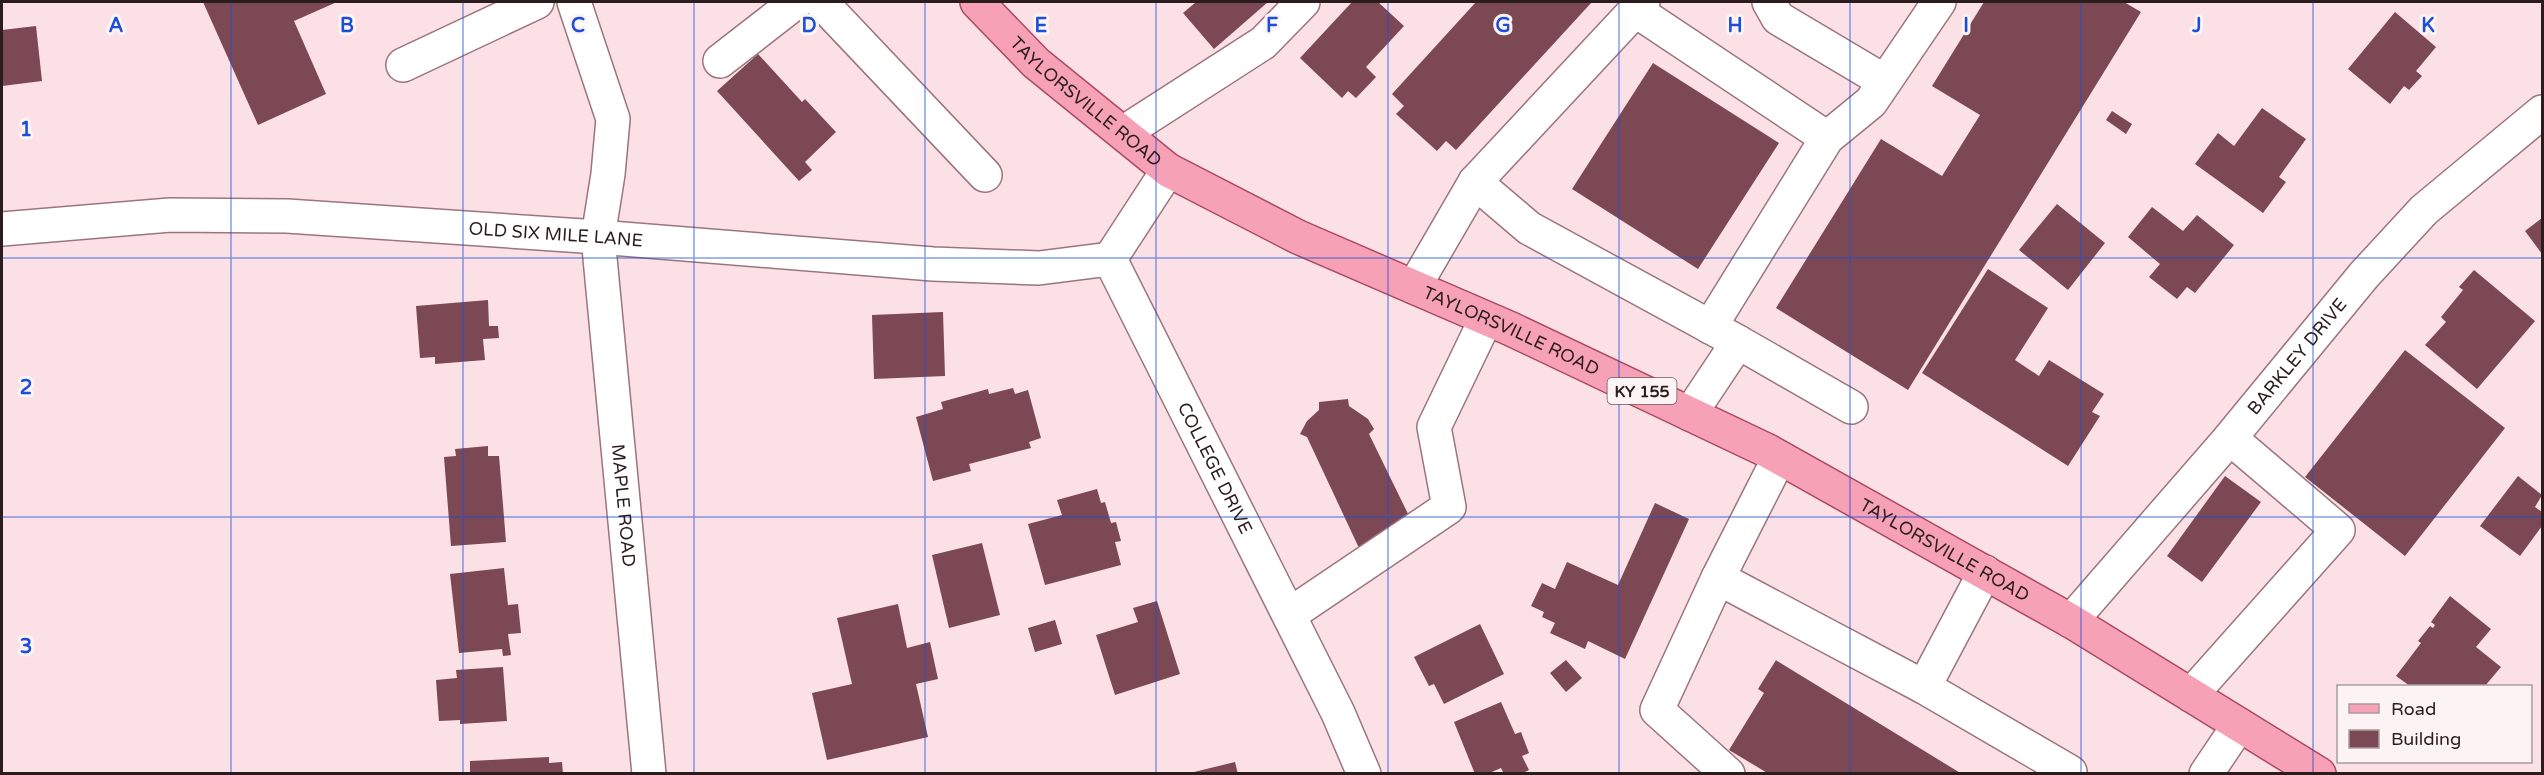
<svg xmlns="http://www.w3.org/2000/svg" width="2544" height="775" font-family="'Varela Round',sans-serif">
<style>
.building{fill:#7b4853}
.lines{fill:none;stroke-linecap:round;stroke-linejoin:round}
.minor-casing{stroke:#9c757c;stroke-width:36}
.major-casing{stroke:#ac4a62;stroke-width:36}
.minor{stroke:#fff;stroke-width:33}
.major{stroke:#f7a1b7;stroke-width:33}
.grid{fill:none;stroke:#1d4ed8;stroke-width:1.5;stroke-opacity:0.55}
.labels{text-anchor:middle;stroke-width:6;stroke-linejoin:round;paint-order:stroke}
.shield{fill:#fcf3f4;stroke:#6a5c5e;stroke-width:1.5}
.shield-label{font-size:16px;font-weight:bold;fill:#2b1c1e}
.street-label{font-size:18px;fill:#2b1c1e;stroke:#fcf3f4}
.grid-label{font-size:20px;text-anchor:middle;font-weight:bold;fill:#1d4ed8;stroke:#fcf3f4;stroke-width:6;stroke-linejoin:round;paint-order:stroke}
</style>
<rect width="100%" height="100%" fill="#fbe1e5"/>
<path class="building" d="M203,2H337L294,21L326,94L258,125Z
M1196,2H1268L1214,49L1183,13Z
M1352,2H1378L1404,26L1366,67L1376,77L1356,98L1348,91L1342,98L1300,58Z
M1476,2H1592L1456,150L1446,141L1437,151L1396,114L1404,106L1392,94Z
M1984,2H2124L2141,12L1908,390L1776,308L1881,139L1942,176L1980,115L1932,86Z
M2395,12L2436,47L2416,71L2422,76L2409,90L2404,86L2390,104L2348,69Z
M36,26L42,81L2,86V30Z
M758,54L802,102L805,99L836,132L805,162L812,170L799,181L717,91Z
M1653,63L1779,143L1698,269L1572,189Z
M2262,108L2306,139L2279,177L2286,182L2263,213L2195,164L2218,133L2234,146Z
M2112,111L2132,124L2126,134L2106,120Z
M2057,204L2105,243L2068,290L2019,250Z
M2152,207L2183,231L2197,215L2234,245L2195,293L2187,287L2177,299L2149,277L2160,264L2128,237Z
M2542,218V254L2525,231Z
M1988,269L2048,308L2015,360L2039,376L2049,360L2104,394L2092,412L2100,416L2068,466L1922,373Z
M2474,270L2535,321L2477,389L2425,345L2446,322L2441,317L2463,290L2459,287Z
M488,300L489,326H498L499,338L483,339L485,360L435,364V357L420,358L416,306Z
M943,312L945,376L874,379L872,315Z
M2405,350L2505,428L2405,556L2305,477Z
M1013,388L1015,394L1028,390L1041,438L1029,442L1031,448L969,464L971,471L933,481L916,417L943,409L941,402L988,389L989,394Z
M1348,399L1349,406L1368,419L1374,429L1369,434L1412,522L1359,548L1307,437L1300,434L1307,421L1319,410V402Z
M488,446V456H499L506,542L451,546L444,457L456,456L455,449Z
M2225,476L2261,502L2202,582L2167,556Z
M2518,476L2542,495L2535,507L2542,512V526L2520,556L2480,526Z
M1097,489L1101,503L1105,502L1111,523L1116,522L1121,541L1115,542L1121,565L1045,585L1028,524L1062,515L1057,500Z
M1655,503L1689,519L1625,659L1588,641L1585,649L1550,633L1555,623L1542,617L1544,612L1531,606L1542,583L1555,589L1567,562L1618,585Z
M982,543L1000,615L949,628L932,555Z
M504,568L508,605L518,604L521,633L508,634L511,655L503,656L502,649L459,653L450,574Z
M2450,596L2491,629L2476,647L2501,667L2485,686H2410L2396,676L2421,643L2418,641L2430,626L2433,628L2435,625L2431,622Z
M1157,601L1180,674L1115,695L1096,635L1138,622L1133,608Z
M898,604L907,648L930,642L938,679L916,684L928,737L827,760L812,693L852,684L837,618Z
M1055,620L1062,644L1035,652L1028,628Z
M1480,624L1504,674L1444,704L1434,684L1429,686L1414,657Z
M1566,660L1582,678L1566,692L1550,673Z
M1776,660L1777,661L1962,774H1769L1729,750L1764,693L1758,689Z
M503,667L507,721L460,724V720L439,721L436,680L457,678L456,670Z
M1501,702L1515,734L1521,732L1529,753L1522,756L1529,770L1521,774H1504L1501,768L1487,774H1475L1454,722Z
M549,757V763L562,762L563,774H470V761Z
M1235,762L1238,774H1190V773Z"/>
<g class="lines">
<g class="minor-casing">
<g id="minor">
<path id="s1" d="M574,2L613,119L608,174L598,237L649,774"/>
<path d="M821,2L985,175"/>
<path d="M1769,2L1778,18L1884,81"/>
<path d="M1635,10L1827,138"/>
<path d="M720,61L796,2"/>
<path d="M403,65L537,2"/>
<path d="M1123,133L1263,43L1303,2"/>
<path d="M1475,182L1529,228L1738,342"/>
<path id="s2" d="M2,229L170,215L287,216L598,237L933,264L1039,268L1110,259"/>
<path id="s3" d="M1110,259L1338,713L1364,774"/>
<path d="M1110,259L1168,170"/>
<path d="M1414,287L1475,182L1643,2"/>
<path d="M1710,327L1827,138L1871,102L1939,2"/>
<path d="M1690,414L1738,342L1851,407"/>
<path d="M1779,458L1718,578L1924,687"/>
<path d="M1985,572L1924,687L2070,772"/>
<path d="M1718,578L1657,710L1728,774"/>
<path d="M1289,615L1449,507L1434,427L1486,319"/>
<path id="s4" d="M2071,621L2230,438L2364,275L2424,210L2542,112"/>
<path d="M2191,695L2338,530L2230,438"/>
<path d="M2206,774L2239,725"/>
</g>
</g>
<g class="major-casing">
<g id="major">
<path id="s5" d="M977,2L1036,63L1168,170L1298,237L1511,329L1768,451L2071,621L2319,774"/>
</g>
</g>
<use href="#minor" class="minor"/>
<use href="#major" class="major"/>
</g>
<path class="grid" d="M231,2V774M463,2V774M694,2V774M925,2V774M1156,2V774M1388,2V774M1619,2V774M1850,2V774M2081,2V774M2313,2V774M2,258H2542M2,517H2542"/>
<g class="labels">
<rect class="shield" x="1607.5" y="378" width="69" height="26" rx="4.5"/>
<g class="shield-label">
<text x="1642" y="397">KY 155</text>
</g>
<g class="street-label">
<text dy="6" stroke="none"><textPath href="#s5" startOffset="148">TAYLORSVILLE ROAD</textPath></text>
<text dy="6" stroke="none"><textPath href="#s2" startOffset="555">OLD SIX MILE LANE</textPath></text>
<text dy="6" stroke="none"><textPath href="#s5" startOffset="634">TAYLORSVILLE ROAD</textPath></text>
<text dy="6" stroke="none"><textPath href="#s4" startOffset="348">BARKLEY DRIVE</textPath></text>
<text dy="6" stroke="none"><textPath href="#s3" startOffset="234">COLLEGE DRIVE</textPath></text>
<text dy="6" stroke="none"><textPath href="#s1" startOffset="512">MAPLE ROAD</textPath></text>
<text dy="6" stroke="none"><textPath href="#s5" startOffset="1120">TAYLORSVILLE ROAD</textPath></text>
</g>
</g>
<g class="grid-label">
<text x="116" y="32">A</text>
<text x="347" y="32">B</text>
<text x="578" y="32">C</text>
<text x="809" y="32">D</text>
<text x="1041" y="32">E</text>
<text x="1272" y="32">F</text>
<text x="1503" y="32">G</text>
<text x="1735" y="32">H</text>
<text x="1966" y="32">I</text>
<text x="2197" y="32">J</text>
<text x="2428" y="32">K</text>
<text x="26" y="136">1</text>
<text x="26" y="394">2</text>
<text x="26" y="653">3</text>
</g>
<rect width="2544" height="775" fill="none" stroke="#2b1c1e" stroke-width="6"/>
<rect x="2337" y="685" width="195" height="78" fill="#fcf3f4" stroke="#a89d9e" stroke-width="1.5"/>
<rect x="2349" y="704" width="30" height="9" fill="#f7a1b7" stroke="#a89d9e" stroke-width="1.5"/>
<text x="2391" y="715" font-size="18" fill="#2b1c1e">Road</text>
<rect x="2349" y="730" width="30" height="18" fill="#7b4853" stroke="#a89d9e" stroke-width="1.5"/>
<text x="2391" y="745" font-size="18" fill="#2b1c1e">Building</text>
</svg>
